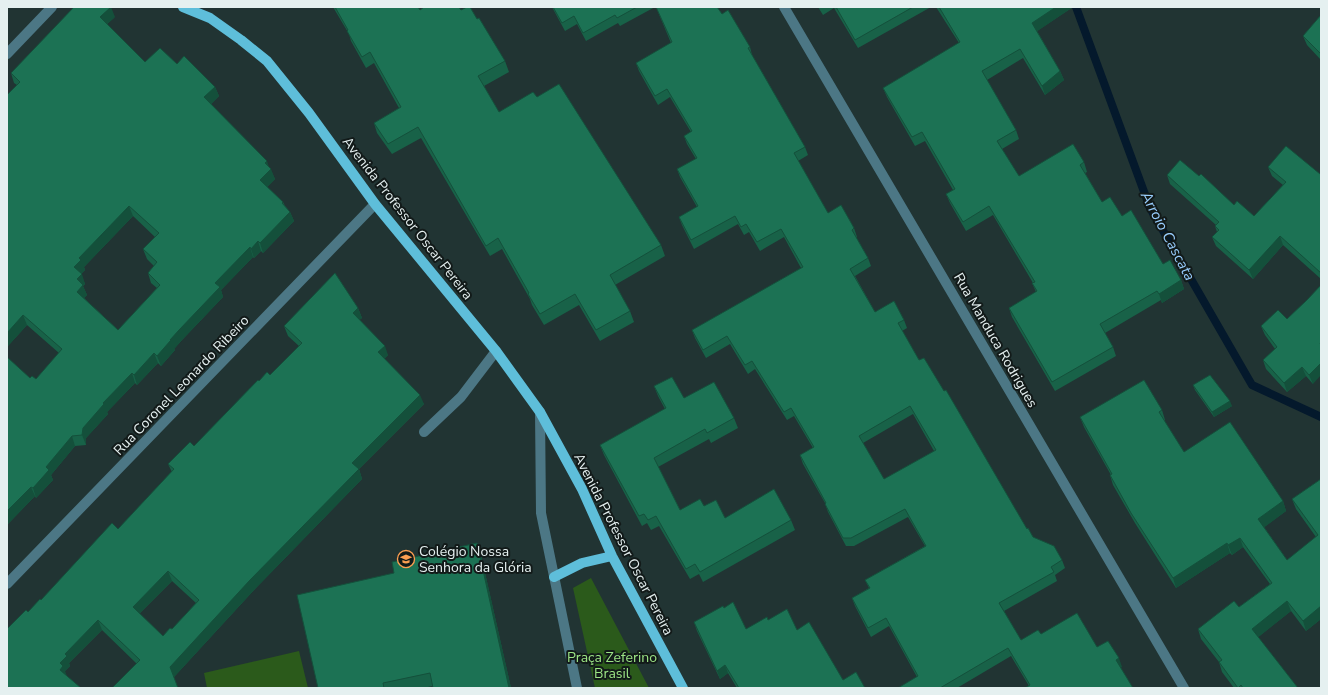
<svg xmlns="http://www.w3.org/2000/svg" width="1328" height="695" font-family="'Nunito Sans',sans-serif">
<style>
.green{fill:#2b5a1b}
.lines{fill:none;stroke-linecap:round;stroke-linejoin:round}
.stream{stroke:#04192c;stroke-width:8}
.minor{stroke:#4c7785;stroke-width:10}
.major{stroke:#5ebeda;stroke-width:10}
.wall{fill:#186248;fill-rule:evenodd}
.shaded-wall{fill:#14503b}
.building{fill:#1c7254;stroke:#14503b;fill-rule:evenodd}
.labels{text-anchor:middle;stroke-width:4;stroke-linejoin:round;paint-order:stroke}
.street-label{font-size:14px;fill:#e5f0f0;stroke:#121a19}
.poi-label{font-size:14px;fill:#e5f0f0;stroke:#121a19;text-anchor:start}
.park-label{font-size:14px;fill:#9ce485;stroke:#121a19}
.water-label{font-size:15px;font-style:italic;fill:#97ccfc;stroke:#121a19}
</style>
<rect width="100%" height="100%" fill="#213433"/>
<path class="green" d="M591,578L649,688H595L573,588Z
M299,651L308,688H207L204,673Z"/>
<g class="lines">
<path class="stream" d="M1076,7L1150,208L1252,385L1321,417"/>
<path class="minor" d="M784,7L1184,688
M7,54L52,7
M540,412L541,513L577,688
M424,432L461,397L496,351
M7,584L375,204"/>
<path class="major" d="M183,7L210,18L241,40L267,61L309,113L375,204L496,351L540,412L582,489L612,556L683,688
M554,577L582,563L612,556"/>
</g>
<path class="wall" d="M333,7H418L420,10H461L477,19L505,61L509,72L484,86L499,112L537,97L661,245L665,256L615,285L630,311L634,322L600,341L579,305L544,325L532,305L530,299L502,249L490,256L421,138L392,154L377,133L374,123L399,108L374,63L366,68L351,41L349,34Z
M552,7H655L620,26L618,23L586,41L577,24L565,31Z
M656,7H717L722,14L750,47L752,55L805,147L808,155L798,161L828,213L854,228L857,237H856L868,258L871,266L855,276L875,312L904,320L907,328L902,331L919,360L1027,529L1033,537L1062,560L1065,568L1055,575L1057,581L1004,611L1021,640L1041,634L1097,647L1122,667L1029,686L1011,656L957,688H898L917,677L889,626L871,637L855,606L852,598L869,588L865,580L925,546L908,517L854,546H846L828,512L825,503L803,464L800,455L813,448L794,416L787,420L755,369L748,374L730,344L706,358L695,338L692,330L801,268L784,237L760,251L749,232L744,235L738,224L694,249L682,225L679,217L697,207L680,177L677,169L696,159L687,144L684,136L691,132L670,97L658,105L639,71L636,63L671,43ZM913,414L934,451L884,479L863,443Z
M818,7H931L858,48L834,8L823,15Z
M936,7H1073L1037,31L1060,71L1064,80L1045,95L1023,58L987,80L1016,130L1019,139L1002,149L1019,176L1084,162L1087,172L1085,173L1102,202L1122,216L1163,264L1181,280L1184,289L1162,303L1161,300L1105,333L1113,347L1116,356L1055,391L1012,317L1009,308L1036,292L1032,283H1033L993,215L966,231L950,203L946,194L953,190L925,141L915,146L887,97L883,88L959,43Z
M1321,15V60L1307,45L1303,36Z
M115,17L107,24L145,62L177,64L215,87L219,96L211,104L269,167L275,179L267,187L283,202L285,206L290,212L294,221L263,253L261,251L254,258L253,257L221,290L223,297L182,340L174,349L175,350L161,366L158,363L137,385L135,383L107,412L108,414L86,438V445L75,446L51,475L53,480L36,498L35,496L7,525L30,378L36,379L59,353L27,325L7,347V95L17,85L14,83L11,73ZM133,216L155,237L143,249L147,259L154,266L148,273L151,283L157,288L118,330L84,298L87,295L83,286L85,284L81,274L85,270L84,267Z
M1268,167L1320,174L1321,173V279L1283,245L1253,279L1216,246L1212,237L1217,232L1215,226L1216,225L1170,184L1167,175L1199,176L1234,205L1254,216L1283,185L1272,176Z
M1307,300L1313,384L1306,376L1287,392L1266,369L1263,360L1275,349L1265,335L1261,326L1287,319Z
M358,308L362,318L359,320L388,355L384,359L424,404L359,469L362,479L254,590L174,677L136,663L102,630L69,663L70,666L65,671L7,688L28,612L118,529L172,472L168,464L194,446L259,381L270,375L299,346L288,336L284,326ZM172,581L196,603L172,629L163,636L139,614Z
M1193,385L1232,406L1214,417L1195,390Z
M654,386L734,418L738,428L711,443L709,439L658,467L680,510L704,506L725,518L791,520L795,530L703,582L699,574L690,579L659,526L651,530L647,523L642,526L604,455L600,445L665,409L658,396Z
M1162,410L1165,420L1164,421L1184,452L1283,501L1286,511L1264,527L1287,560L1316,537L1296,509L1292,499L1321,479V619L1306,631L1291,611L1258,637L1298,688H1234L1222,672L1219,662L1201,639L1198,629L1239,607L1270,584L1243,547L1232,555L1230,553L1176,588L1135,523L1113,485L1110,475H1111L1084,427L1080,417Z
M477,543L481,555L511,688H433V686L423,688H318L394,573Z
M724,608L746,629L768,620L797,630L843,680L865,688H737L728,673L720,679L697,631L694,622Z"/>
<path class="shaded-wall" d="M111,7L115,17L104,27L100,17Z
M1056,7H1073L1036,32L1032,23Z
M1060,71L1064,80L1045,95L1042,86Z
M215,87L219,96L208,107L204,97Z
M267,161L270,170L271,169L275,179L264,190L260,180L265,163Z
M129,206L133,216L84,267L85,270L78,277L74,267L79,258Z
M290,212L294,221L263,253L260,243Z
M1280,236L1283,245L1253,279L1249,270Z
M258,241L261,251L254,258L251,249Z
M250,247L253,257L221,290L223,297L182,340L174,349L175,350L161,366L157,356L215,283Z
M82,274L85,284L83,286L87,295L81,302L77,292V279Z
M1181,280L1184,289L1162,303L1159,294Z
M358,308L362,318L356,323L353,313Z
M23,315L27,325L7,347V333Z
M385,346L388,355L381,362L378,352Z
M154,353L158,363L137,385L134,375Z
M1321,363V375L1313,384L1309,375Z
M1302,367L1306,376L1287,392L1284,383Z
M132,373L135,383L107,412L108,414L86,438V445L82,435L83,428L103,403Z
M420,395L424,404L359,469L362,479L254,590L174,677L170,667L352,463Z
M1230,401L1232,406L1214,417L1212,412Z
M72,436L75,446L51,475L53,480L36,498L33,488L46,467Z
M31,487L35,496L7,525V511Z
M1283,501L1286,511L1262,529L1258,519Z
M1240,538L1243,547L1232,555L1228,545Z
M477,543L481,555L511,688H509Z
M1227,543L1230,553L1176,588L1173,578Z
M168,571L172,581L136,617L133,607Z
M1287,601L1291,611L1256,639L1252,629Z
M1321,606V619L1306,631L1303,621Z
M98,620L102,630L69,663L70,666L65,671L67,676L60,670V663L65,654Z
M1119,658L1122,667L1119,668L1116,660Z
M725,665L728,673L720,679L717,671Z"/>
<path class="building" d="M74,7H111L100,17L145,62L160,48L177,64L184,56L215,87L204,97L267,161L265,163L271,169L260,180L283,202L282,203L290,212L260,243L258,241L251,249L250,247L215,283L220,287L179,330L170,340H171L157,356L154,353L134,375L132,373L103,403L104,404L83,428L82,435L72,436L46,467L49,470L33,488L31,487L7,511V357L30,378L32,376L36,379L62,349L23,315L7,333V95L20,82L11,73ZM129,206L159,233L143,249L157,262L148,273L160,285L118,330L77,292L83,285L77,279L82,274L74,267L81,260L79,258Z
M335,7H418L420,10L424,7H459L461,10L467,7H470L477,19L479,18L505,61L478,76L499,112L533,92L537,97L559,84L661,245L610,275L630,311L596,330L575,294L540,314L528,294L529,293L498,238L486,246L418,127L388,144L374,123L401,107L370,52L362,57L347,31L348,30Z
M553,7H637L617,18L615,15L583,33L574,16L562,23Z
M656,7H717L722,14L728,10L750,47L748,48L805,147L794,153L828,213L841,205L854,228L852,230L868,258L850,269L875,312L894,301L904,320L898,323L919,360L924,358L944,391L946,390L1027,529L1028,528L1033,537L1054,546L1062,560L1051,567L1054,572L999,603L1021,640L1038,630L1041,634L1077,613L1097,647L1108,641L1119,658L1116,660L1133,688H1025L1030,685L1008,648L940,688H898L918,676L886,618L868,628L852,598L870,588L865,580L926,546L905,509L851,538H843L825,504L826,503L800,455L814,447L791,408L784,412L752,361L745,365L727,336L703,350L692,330L803,267L781,229L757,242L746,224L741,227L735,216L691,240L679,217L698,206L677,169L697,158L684,136L692,131L667,89L655,96L636,63L672,42ZM910,406L936,450L884,479L859,436Z
M836,7H913L855,40Z
M939,7H1056L1032,23L1060,71L1042,86L1020,49L982,71L1016,130L997,141L1019,176L1073,144L1084,162L1080,165L1102,202L1110,197L1122,216L1131,210L1163,264L1170,260L1181,280L1159,294L1157,291L1100,324L1113,347L1052,382L1009,308L1037,291L1032,283L1035,282L989,206L963,222L946,194L955,189L922,132L912,137L883,88L960,42Z
M1321,15V54L1303,36Z
M1286,146L1320,174L1321,173V273L1280,236L1249,270L1212,237L1219,230L1215,226L1219,222L1167,175L1180,160L1199,176L1201,174L1234,205L1237,201L1254,216L1286,182L1268,167Z
M335,273L358,308L353,313L385,346L378,352L420,395L352,463L359,469L250,580L170,667L178,688H112L140,660L98,620L65,654L67,656L60,663L63,666L60,670L81,688H7V629L26,610L28,612L40,599L41,600L112,523L118,529L174,469L168,464L190,442L194,446L258,380L259,381L267,372L270,375L302,343L284,326ZM168,571L199,600L172,629L170,628L163,636L133,607Z
M1321,285V342L1320,343L1321,345V363L1309,375L1302,367L1284,383L1263,360L1277,347L1261,326L1278,310L1287,319L1307,300Z
M1210,375L1230,401L1212,412L1193,385Z
M672,377L684,398L714,382L734,418L707,433L705,429L654,458L680,510L700,499L704,506L716,500L725,518L774,489L791,520L700,572L695,564L686,569L656,516L648,520L644,514L639,516L600,445L666,408L654,386Z
M1144,380L1162,410L1159,412L1184,452L1230,422L1283,501L1258,519L1287,560L1318,535L1292,499L1321,479V606L1303,621L1287,601L1252,629L1298,688H1243L1241,685L1238,688L1219,662L1222,660L1198,629L1234,601L1239,607L1272,583L1240,538L1228,545L1227,543L1173,578L1131,513L1110,475L1112,474L1080,417Z
M477,543L509,688H433L430,673L383,683L384,688H318L297,595L394,573L392,562Z
M733,602L746,629L767,617L768,620L787,609L797,630L809,622L843,680L856,672L865,688H739L725,665L717,671L694,622L723,606L724,608Z"/>
<defs>
<g id="school-ring" transform="scale(0.9)"><circle r="9.5" fill="#121a19" stroke="#fb9e51" stroke-width="1.5"/><path d="M0-5L7-2L0 1L-7-2ZM-4 1L0 2.5L4 1V4Q0 6-4 4Z" fill="#fb9e51"/></g>
</defs>
<g fill-rule="evenodd">
<use href="#school-ring" x="406" y="559"/>
</g>
<g class="labels">
<g class="street-label">
<text transform="translate(408 218) rotate(52)" y="5">Avenida Professor Oscar Pereira</text>
<text transform="translate(996 340) rotate(60)" y="5">Rua Manduca Rodrigues</text>
<text transform="translate(181 385) rotate(-46)" y="5">Rua Coronel Leonardo Ribeiro</text>
<text transform="translate(624 544) rotate(63)" y="5">Avenida Professor Oscar Pereira</text>
</g>
<g class="poi-label">
<text x="419" y="556">Colégio Nossa<tspan x="419" dy="16">Senhora da Glória</tspan></text>
</g>
<g class="park-label">
<text x="612" y="662">Praça Zeferino<tspan x="612" dy="16">Brasil</tspan></text>
</g>
<g class="water-label">
<text transform="translate(1168 236) rotate(62)" y="5">Arroio Cascata</text>
</g>
</g>
<rect width="1328" height="695" fill="none" stroke="#e5f0f0" stroke-width="16"/>
</svg>
